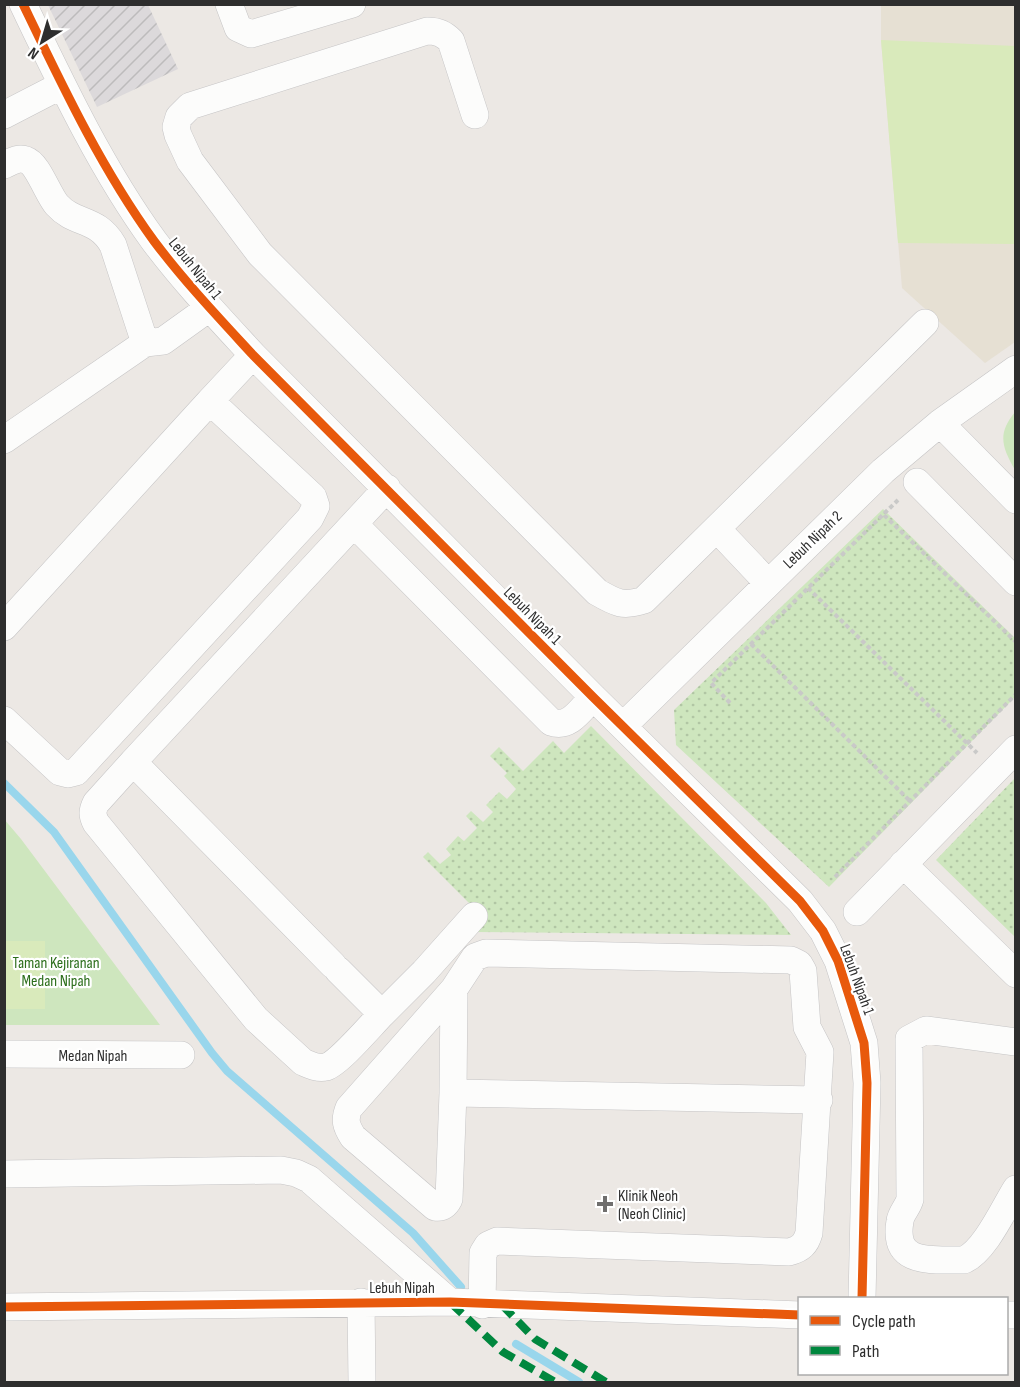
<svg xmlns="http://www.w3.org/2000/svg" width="1020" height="1387" font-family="'Sofia Sans Condensed',sans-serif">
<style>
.industrial{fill:url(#industrial-furrows)}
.education{fill:#e6e0d3}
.grass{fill:url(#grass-dots)}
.park{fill:#cee6be}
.pitch{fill:#d9eabb}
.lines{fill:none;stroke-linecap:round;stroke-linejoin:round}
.stream{stroke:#99d6ec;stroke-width:8}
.minor-casing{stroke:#c5c4c5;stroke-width:28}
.path{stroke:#c9c9c8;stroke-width:4;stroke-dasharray:4.5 3;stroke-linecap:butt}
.minor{stroke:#fcfcfb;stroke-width:27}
.quiet{stroke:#00873e;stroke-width:8;stroke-dasharray:15 8;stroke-linecap:butt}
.cycleway-casing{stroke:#fff;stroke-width:13}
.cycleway{stroke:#e8590c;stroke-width:9}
.poi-dot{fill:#706f6e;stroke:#fff;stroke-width:2}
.labels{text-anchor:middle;stroke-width:4.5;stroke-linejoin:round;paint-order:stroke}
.street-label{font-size:16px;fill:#2e2e2e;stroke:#fff}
.park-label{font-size:16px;fill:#2c6e1b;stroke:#fff}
.poi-label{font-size:16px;fill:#2e2e2e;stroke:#fff;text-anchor:start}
</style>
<defs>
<pattern id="industrial-furrows" width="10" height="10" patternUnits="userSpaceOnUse" patternTransform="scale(1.5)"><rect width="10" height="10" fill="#dcd9db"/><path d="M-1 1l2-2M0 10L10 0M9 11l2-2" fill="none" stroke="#bdbbbc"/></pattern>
<pattern id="grass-dots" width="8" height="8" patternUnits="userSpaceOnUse" patternTransform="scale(1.5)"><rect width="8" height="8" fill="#cee6be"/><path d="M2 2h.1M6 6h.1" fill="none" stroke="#b1c6a4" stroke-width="1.8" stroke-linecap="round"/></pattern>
</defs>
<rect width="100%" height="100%" fill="#ece8e4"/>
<path class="industrial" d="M48,5H148L178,69L97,107Z"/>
<path class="education" d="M881,5H1015V342L985,363L902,288L881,40Z"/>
<path class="grass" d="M883,509L1015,638V697L829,887L676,745L674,710Z
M591,726L766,903L791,935L473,932L485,919L423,857L428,852L440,864L451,855L446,849L458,836L464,841L477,828L466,816L471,811L483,822L493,812L486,805L499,792L507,799L516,789L504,776L507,773L490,756L499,747L523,771L553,741L564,753Z
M1015,778V937L936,860Z"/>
<path class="park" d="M1015,412V470C1002,447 997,434 1015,412Z
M4,819L21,839L160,1025H5Z"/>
<path class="pitch" d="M881,40L1015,46V244L898,243Z
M5,941H45V1009H5Z"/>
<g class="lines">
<path class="stream" d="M4,783L54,832L212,1053L227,1071L413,1233L461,1287
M516,1344L579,1382"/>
<g class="minor-casing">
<path id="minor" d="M23,4C62,85 101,168 154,241C184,281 219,318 253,355L593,697L800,901L823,931L838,961L864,1043L867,1083L862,1298
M229,4L238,28L251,34L352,4
M4,115L62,85
M475,115L451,41C444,34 438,31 427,31L190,106L179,117L176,127L178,135L190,161L260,254L597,592C616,603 623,607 644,600L925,323
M4,165C11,162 18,157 26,160C38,164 48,195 57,205C75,225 97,217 113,245L145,343L4,440
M145,343L163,341L209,308
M210,401L253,355
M940,423L1016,500
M917,482L1016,582
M354,524L551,722C570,729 581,709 593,697
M717,529L768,583
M4,627L210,401L313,497L316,506L310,518L76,772L68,774L60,772L4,720
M623,726L883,471L940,423L1016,369
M133,762L387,488
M903,864L1016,974
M857,912L1016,749
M333,965L133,762L96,803C92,811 92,815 96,823L256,1019L303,1062C310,1065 318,1069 326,1067C339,1063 371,1025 382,1014L338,970
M454,989L453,1093L449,1199C446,1205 443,1208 435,1207L353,1137C346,1126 344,1120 349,1108L454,989L475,957L486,953L791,960L799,964L803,971L807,1027L820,1052L809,1233C806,1244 801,1249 789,1252L497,1241L488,1245L483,1253L482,1305
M382,1014L424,972L474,916
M1016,1042L926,1030L909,1039L910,1199C908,1207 901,1213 900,1221C892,1267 934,1259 964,1260C985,1251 1004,1208 1016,1189
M4,1054L181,1055
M453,1093L819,1100
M4,1174L281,1170L296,1173L309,1179L450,1302
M361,1302L362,1382
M4,1307L450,1302L800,1315
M1006,1315H1016"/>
</g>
<path class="path" d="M884,515L1016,642
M808,588L977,753
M751,644L910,801
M730,703L711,683L898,500
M835,877L1016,694"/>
<use href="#minor" class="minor"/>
<path class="quiet" d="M451,1303L503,1352L555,1382
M502,1305L535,1339L606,1382"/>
<g class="cycleway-casing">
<path id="cycleway" d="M23,4C62,85 101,168 154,241C184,281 219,318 253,355L593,697L800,901L823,931L838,961L864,1043L867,1083L862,1298
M4,1307L450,1302L800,1315"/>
</g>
<use href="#cycleway" class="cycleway"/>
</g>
<path class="poi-dot" d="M602 1195h6v6h6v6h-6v6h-6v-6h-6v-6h6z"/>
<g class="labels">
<g class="street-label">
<text transform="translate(196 268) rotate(51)" y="6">Lebuh Nipah 1</text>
<text transform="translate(812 539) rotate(-44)" y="6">Lebuh Nipah 2</text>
<text transform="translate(533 615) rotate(45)" y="6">Lebuh Nipah 1</text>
<text transform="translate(858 979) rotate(70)" y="6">Lebuh Nipah 1</text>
<text x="93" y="1061">Medan Nipah</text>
<text x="402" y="1293">Lebuh Nipah</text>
</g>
<g class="park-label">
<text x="56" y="968">Taman Kejiranan<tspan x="56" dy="18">Medan Nipah</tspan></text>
</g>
<g class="poi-label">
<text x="618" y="1201">Klinik Neoh<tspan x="618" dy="18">(Neoh Clinic)</tspan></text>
</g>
</g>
<rect width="1020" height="1387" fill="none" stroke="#2e2e2e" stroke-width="12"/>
<rect x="798" y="1297" width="210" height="78" fill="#ffffff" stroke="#ababab" stroke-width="1.5"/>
<rect x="810" y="1316" width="30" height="9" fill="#e8590c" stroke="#ababab" stroke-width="1.5"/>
<text x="852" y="1327" font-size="18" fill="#2e2e2e">Cycle path</text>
<rect x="810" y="1346" width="30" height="9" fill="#00873e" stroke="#ababab" stroke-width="1.5"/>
<text x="852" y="1357" font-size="18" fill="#2e2e2e">Path</text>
<g transform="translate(42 42) rotate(217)" stroke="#ffffff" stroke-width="4.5" paint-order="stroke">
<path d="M0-4.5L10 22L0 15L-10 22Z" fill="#2e2e2e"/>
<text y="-9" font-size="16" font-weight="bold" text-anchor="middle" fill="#2e2e2e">N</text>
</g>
</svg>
